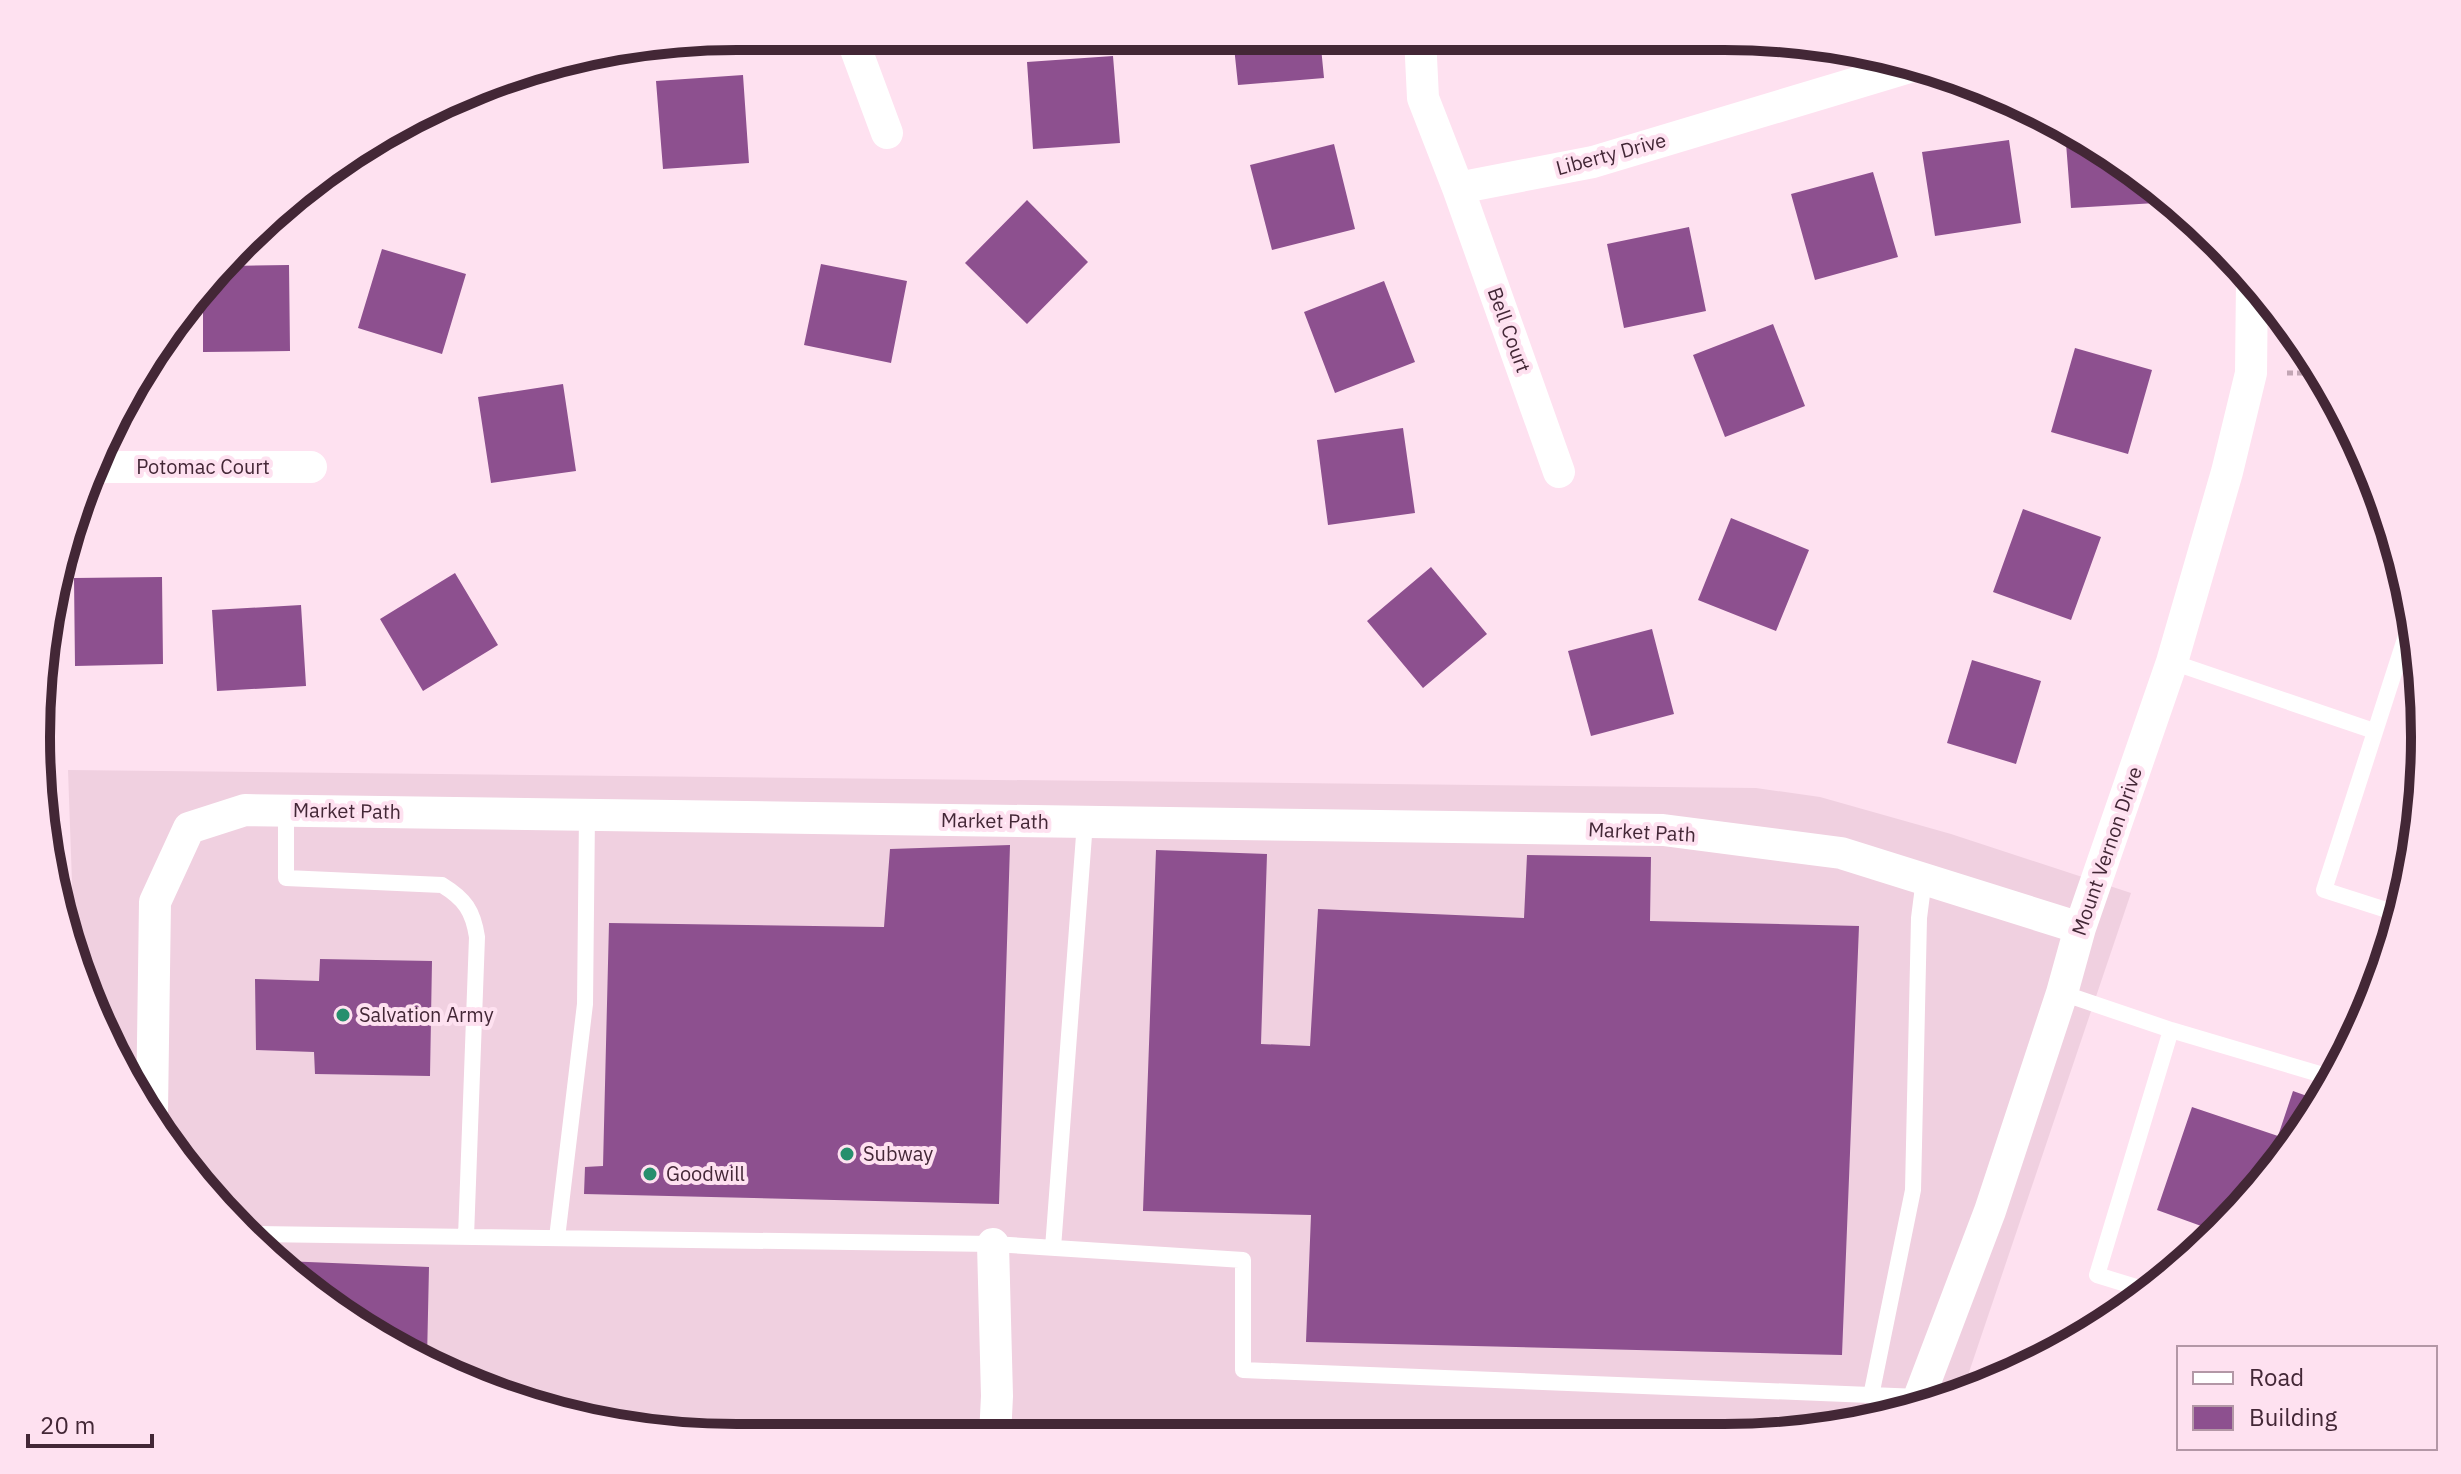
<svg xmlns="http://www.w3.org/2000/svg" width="2461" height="1474" font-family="'IBM Plex Sans',sans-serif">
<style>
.built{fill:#f0d0e0}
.building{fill:#8d508f}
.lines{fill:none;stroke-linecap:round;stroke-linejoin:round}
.path{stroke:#c2a5b4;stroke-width:5;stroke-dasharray:6 4;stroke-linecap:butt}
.service{stroke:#fff;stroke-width:16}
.minor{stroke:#fff;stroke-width:32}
.poi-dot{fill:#278f6d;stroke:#fee1f0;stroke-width:3}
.labels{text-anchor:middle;stroke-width:8;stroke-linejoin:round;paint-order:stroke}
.street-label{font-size:20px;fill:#432736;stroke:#fee1f0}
.poi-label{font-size:20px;fill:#432736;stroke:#fee1f0;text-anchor:start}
.rim{fill:none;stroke:#432736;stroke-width:10}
</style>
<rect width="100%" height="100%" fill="#fee1f0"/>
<path class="built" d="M68,770L1756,788L1820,797L1951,834L2131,893L1963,1390L1906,1414L1770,1436H691L511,1401L347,1320L181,1163L75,966Z"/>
<path class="building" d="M1233,37H1320L1324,78L1238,85Z
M1516,37H1602L1603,45L1518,55Z
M1113,56L1120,143L1033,149L1027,62Z
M743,75L749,163L663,169L656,81Z
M2065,130L2114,154L2155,188L2156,203L2071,208Z
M2009,140L2021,223L1935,236L1922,152Z
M1334,144L1355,229L1272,250L1250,165Z
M1873,172L1898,257L1815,280L1791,194Z
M1027,200L1088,262L1027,324L965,263Z
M1689,227L1706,311L1624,328L1607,244Z
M382,249L466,274L442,354L358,328Z
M821,264L907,281L891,363L804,345Z
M289,265L290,351L203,352V296L231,266Z
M1384,281L1415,362L1335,393L1304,312Z
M1773,324L1805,406L1725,437L1693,355Z
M2075,348L2152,370L2128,454L2051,432Z
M563,384L576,471L491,483L478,397Z
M1403,428L1415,513L1328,525L1317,440Z
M2023,509L2101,537L2071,620L1993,592Z
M1731,518L1809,550L1776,631L1698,600Z
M1431,567L1487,634L1423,688L1367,621Z
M455,573L498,645L423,691L380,619Z
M162,577L163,664L75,666L74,578Z
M301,605L306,686L217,691L212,610Z
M1652,629L1674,714L1591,736L1568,651Z
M1972,660L2041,681L2016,764L1947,743Z
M1010,845L999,1204L584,1194L585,1167L603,1166L609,923L884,927L890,849Z
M1156,850L1267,854L1261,1044L1310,1046L1318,909L1524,918L1527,855L1651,857L1650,921L1859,926L1842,1355L1306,1342L1311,1215L1143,1211Z
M320,959L432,961L430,1076L315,1074L314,1052L256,1050L255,979L319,981Z
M2293,1091L2321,1101L2307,1127L2215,1231L2157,1210L2192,1107L2278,1136Z
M284,1261L429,1267L427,1359L347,1320Z"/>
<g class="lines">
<path class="path" d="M2287,373H2310"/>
<path class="service" d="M2172,662L2374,731
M286,810V878L442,885C465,899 473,911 477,937L466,1237
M2399,914L2324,890L2413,614
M2062,993L2171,1030L2333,1078
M256,1234L993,1244L1243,1260V1370L1919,1397
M557,1238L585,1004L587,814
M1053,1248L1085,822
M2149,1291L2097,1275L2171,1030
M1871,1396L1913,1190L1919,918L1924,879"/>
<path class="minor" d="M851,36L887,133
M1420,37L1423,98L1458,188L1559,472
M1458,188L1593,162L1913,66
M96,467H311
M152,1111L155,902L189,828L245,810L1663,830L1841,853L2080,928
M993,1244L997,1396L995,1436
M1914,1411L1990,1211L2062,993L2080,928L2172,662L2227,472L2251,373L2252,281"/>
</g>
<g class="poi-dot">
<circle cx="343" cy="1015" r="8"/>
<circle cx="847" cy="1154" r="8"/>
<circle cx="650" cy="1174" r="8"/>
</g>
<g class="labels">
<g class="street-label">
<text transform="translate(1611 154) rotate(-15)" y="7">Liberty Drive</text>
<text transform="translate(1509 330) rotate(70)" y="7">Bell Court</text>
<text x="203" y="474">Potomac Court</text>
<text transform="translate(347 811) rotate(1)" y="7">Market Path</text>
<text transform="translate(995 821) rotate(1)" y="7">Market Path</text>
<text transform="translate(1642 832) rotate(3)" y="7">Market Path</text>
<text transform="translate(2107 851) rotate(-71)" y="7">Mount Vernon Drive</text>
</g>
<g class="poi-label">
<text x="359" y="1022">Salvation Army</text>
<text x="863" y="1161">Subway</text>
<text x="666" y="1181">Goodwill</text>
</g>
</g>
<path d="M0 0H2461V1474H0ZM737 50H1724A687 687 0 0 1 2411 737V737A687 687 0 0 1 1724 1424H737A687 687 0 0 1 50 737V737A687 687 0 0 1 737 50Z" fill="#fee1f0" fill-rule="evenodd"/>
<path class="rim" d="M737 50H1724A687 687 0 0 1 2411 737V737A687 687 0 0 1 1724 1424H737A687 687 0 0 1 50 737V737A687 687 0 0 1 737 50Z"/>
<rect x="2177" y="1346" width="260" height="104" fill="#fee1f0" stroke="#b397a6" stroke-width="2"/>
<rect x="2193" y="1372" width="40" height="12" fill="#ffffff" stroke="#b397a6" stroke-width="2"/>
<text x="2249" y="1386" font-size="24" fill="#432736">Road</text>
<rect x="2193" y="1406" width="40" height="24" fill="#8d508f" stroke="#b397a6" stroke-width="2"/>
<text x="2249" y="1426" font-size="24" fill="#432736">Building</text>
<path d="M28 1434v12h124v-12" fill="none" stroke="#432736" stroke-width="4"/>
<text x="40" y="1434" font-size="24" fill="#432736" stroke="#fee1f0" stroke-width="6" paint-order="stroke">20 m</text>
</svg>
